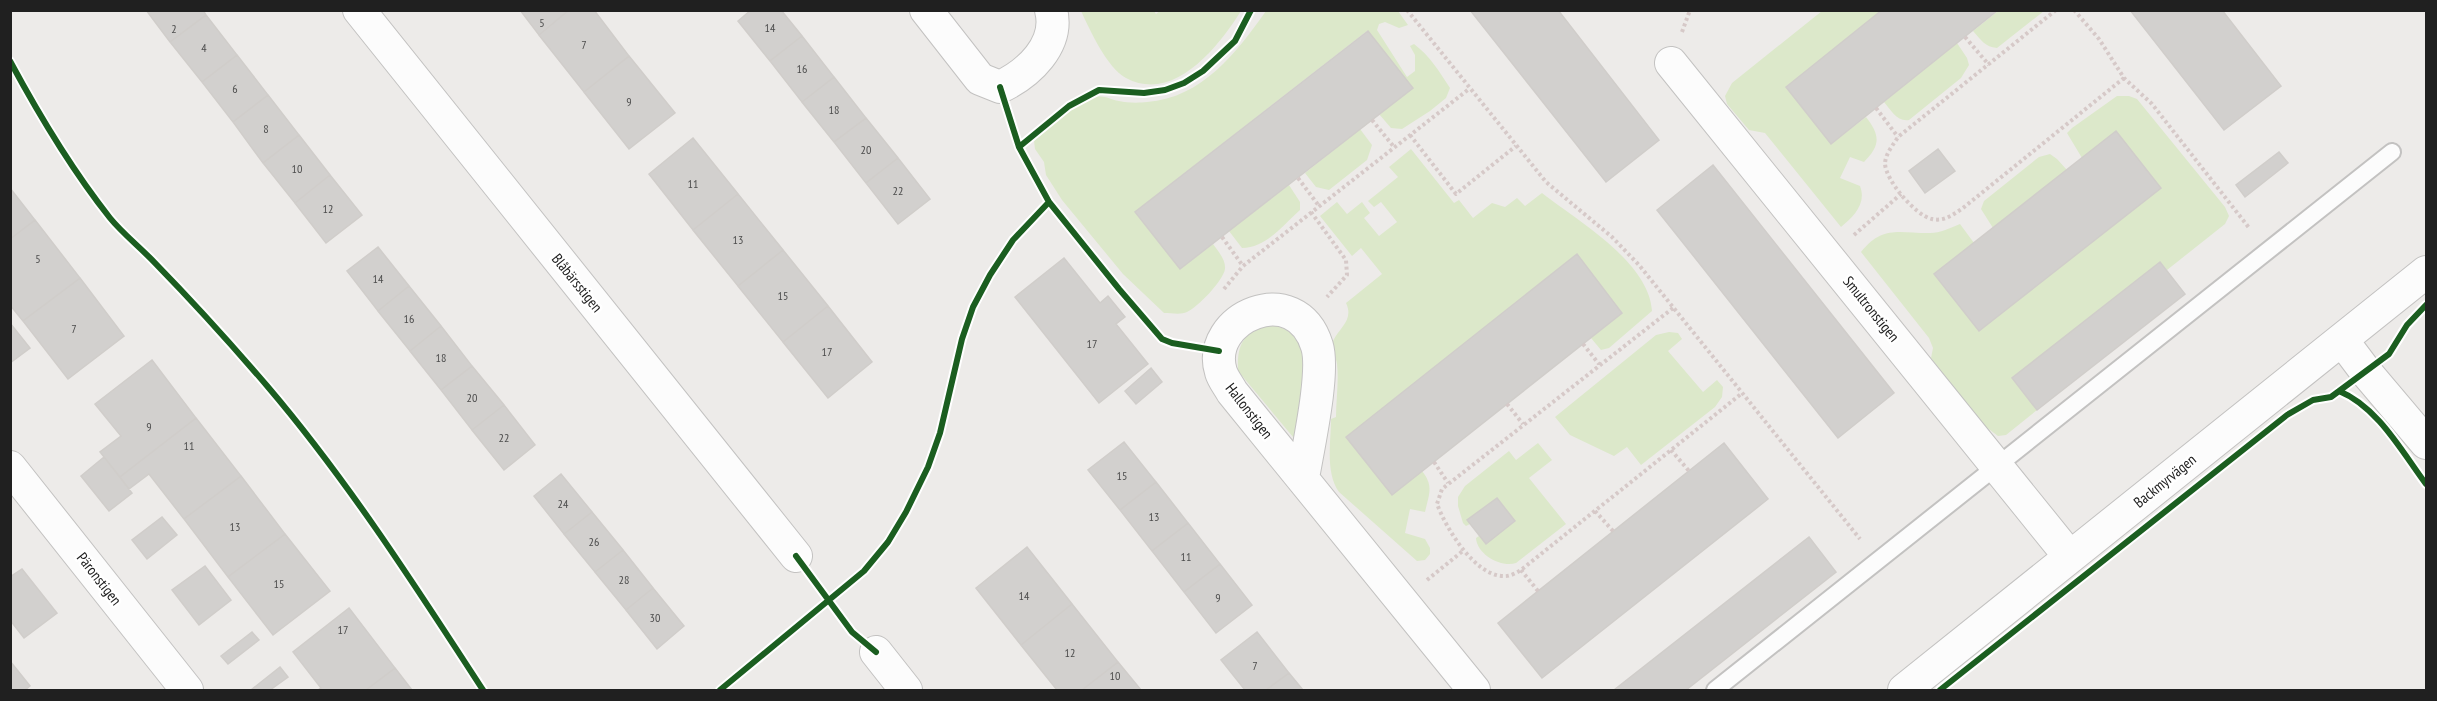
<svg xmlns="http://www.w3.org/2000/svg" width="2437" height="701" font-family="'PT Sans Narrow',sans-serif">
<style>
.grass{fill:#dce8ca}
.building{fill:#d2d0ce;stroke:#d0cdca;stroke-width:1.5}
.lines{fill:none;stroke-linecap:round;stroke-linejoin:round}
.lane-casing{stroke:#c3c2c1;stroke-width:20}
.street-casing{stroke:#c3c2c1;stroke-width:34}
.path{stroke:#d6c9c8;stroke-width:4;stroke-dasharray:3 3;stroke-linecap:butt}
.lane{stroke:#fcfcfc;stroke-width:16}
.street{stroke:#fcfcfc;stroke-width:32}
.cycleway-casing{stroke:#fff;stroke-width:10}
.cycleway{stroke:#1b5e20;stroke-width:6}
.labels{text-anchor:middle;stroke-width:5;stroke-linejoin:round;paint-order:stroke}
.number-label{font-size:12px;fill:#4c4c4c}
.street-label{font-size:15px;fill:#202020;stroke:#fff}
</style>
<rect width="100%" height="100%" fill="#edebe9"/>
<path class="grass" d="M1154,11L1156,14L1161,10L1241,11C1219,46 1174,104 1126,78C1107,68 1090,30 1081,11Z
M1266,11H1398L1408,25L1399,28L1385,22L1379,24L1377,30L1407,77L1415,71V55L1410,46L1414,44C1430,56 1439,71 1450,88L1446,98L1430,111L1402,129L1391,128L1379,114L1367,31L1136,211L1180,269L1213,244C1218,251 1226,260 1225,269C1223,281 1198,307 1187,312C1181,315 1171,313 1164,313L1123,274L1062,200L1046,175L1044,162L1035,149L1034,141C1052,126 1071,105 1093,98C1104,94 1108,99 1119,101C1127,103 1139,103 1147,102C1202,98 1237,52 1266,11Z
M1822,11H1882L1786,87L1831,144L1866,117C1880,135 1881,145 1864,162L1850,157L1840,178L1860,186C1867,204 1853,217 1841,227L1765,133L1749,130L1727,104L1725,96L1732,83Z
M1998,11V10L2044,11L1997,48C1985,47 1981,40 1973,31Z
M1957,43L1967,58L1969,65L1961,78L1909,120C1897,122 1891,110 1884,102Z
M2117,96H2129L2137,99L2225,207L2229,216L2225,224L2167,270L2160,262L2013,378L2037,410L2006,435L1998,436L1982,424L1931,358L1933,348L1929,338L1861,252C1882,225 1899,233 1928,233C1938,234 1950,228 1960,224L1974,243L1934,274L1979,331L2160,188L2082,158L2067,133L2072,128Z
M1360,129L1372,145L1367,160L1329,190L1316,187L1305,173Z
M1411,149L1454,203L1459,200L1473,218L1492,203L1505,207L1517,198L1525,206L1542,193C1578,221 1649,262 1652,311L1609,348L1601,350L1591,338L1622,313L1577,255L1347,437L1392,495L1422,471C1434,486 1429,494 1425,512L1410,509L1405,533L1425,539L1430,548V554L1425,560L1417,561L1339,492C1325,472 1331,442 1331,419L1336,417C1336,400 1339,381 1337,364C1336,356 1330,349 1333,341C1340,327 1354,320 1346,303L1382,274L1361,248L1352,256L1320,216L1337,202L1347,214L1362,202L1370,213L1364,218L1379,236L1397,222L1381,202L1374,207L1368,201L1398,177L1389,167Z
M2050,154L2057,159L2067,170L1993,228L1981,209L1984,201L2039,157Z
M1289,185L1300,202V210C1282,226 1266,248 1242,248L1229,231Z
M1266,324C1323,331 1304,392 1300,433L1293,437L1238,371C1237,346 1242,334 1266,324Z
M1669,332L1678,333L1682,339L1668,351L1703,392L1717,380L1723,387L1722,397L1715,407L1641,465L1627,447L1614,456L1570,435L1555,417L1656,335Z
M1538,443L1552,460L1529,478L1566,524L1516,563C1502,568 1477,555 1476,538L1479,536L1486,543L1515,521L1497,498L1468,520L1470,524L1466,526L1463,523L1458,506V497L1465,486L1509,451L1516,460Z"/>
<path class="building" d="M146,10H203L206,15L170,42Z
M520,10H569L539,35Z
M569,10H594L629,56L584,92L539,35Z
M751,10H781L802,36L770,61L738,21Z
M1470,10H1558L1659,140L1606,182Z
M1882,10H1998L1831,144L1786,87Z
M2130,10H2222L2281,86L2224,130Z
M206,15L237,55L202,82L170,42Z
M1368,31L1413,88L1180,269L1135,212Z
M802,36L834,77L802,102L770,61Z
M237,55L268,95L233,122L202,82Z
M629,56L675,113L629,149L584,92Z
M834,77L866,118L834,142L802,102Z
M268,95L299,135L263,163L233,122Z
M866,118L898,158L866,183L834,142Z
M2116,131L2161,188L1979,331L1934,274Z
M299,135L330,175L295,203L263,163Z
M693,138L738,194L693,230L649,174Z
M1938,149L1955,171L1925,193L1909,171Z
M2279,152L2288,163L2245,197L2236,185Z
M898,158L930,199L898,224L866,183Z
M1713,165L1894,393L1838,438L1657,210Z
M330,175L362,215L326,243L295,203Z
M10,188L35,220L10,239Z
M738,194L783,250L738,286L693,230Z
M35,220L80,278L23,321L10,305V239Z
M378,247L409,286L378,311L347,271Z
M783,250L828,306L783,342L738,286Z
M1577,254L1622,313L1392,495L1346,437Z
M1064,258L1100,303L1108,296L1125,317L1116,324L1148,364L1099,403L1015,297Z
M2160,262L2185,294L2037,410L2012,378Z
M80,278L124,336L68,379L23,321Z
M409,286L441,326L410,351L378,311Z
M828,306L872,362L828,398L783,342Z
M10,323L30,348L10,363Z
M441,326L472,366L441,390L410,351Z
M152,360L196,418L120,477L100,452L121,436L95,404Z
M472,366L504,405L472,430L441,390Z
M1151,368L1162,382L1136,404L1125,391Z
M504,405L535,445L504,470L472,430Z
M196,418L241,476L184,519L149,474L129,489L120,477Z
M1124,442L1156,482L1120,510L1088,470Z
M1724,443L1768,499L1542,678L1498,623Z
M104,457L132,493L109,511L81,476Z
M561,474L592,512L564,534L534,496Z
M241,476L285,534L228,577L184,519Z
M1156,482L1188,523L1152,551L1120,510Z
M1497,498L1515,521L1486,544L1467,520Z
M592,512L623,550L595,572L564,534Z
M162,517L177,535L147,559L132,540Z
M1188,523L1220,564L1184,592L1152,551Z
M285,534L330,591L273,635L228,577Z
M1809,537L1836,572L1686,690H1614Z
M1027,547L1072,604L1021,645L976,588Z
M623,550L653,588L626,610L595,572Z
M1220,564L1252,605L1216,633L1184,592Z
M205,566L231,600L199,625L172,590Z
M22,569L57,613L24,638L10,620V577Z
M653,588L684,626L657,649L626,610Z
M1072,604L1118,662L1082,690H1057L1021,645Z
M349,608L395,668L366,690H318L321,688L293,652Z
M252,632L259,640L228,664L221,656Z
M1257,632L1289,673L1266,690H1245L1221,660Z
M10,661L30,686L25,690H10Z
M1118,662L1141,690H1082Z
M280,667L288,677L270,690H251Z
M395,668L412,690H366Z
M1289,673L1303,690H1266Z"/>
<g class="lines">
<g class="lane-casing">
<path id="lane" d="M1715,690L2392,152"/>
</g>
<g class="street-casing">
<path id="street" d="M359,10L796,556
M926,10L980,79L1000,87C1028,74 1060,45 1051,10
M1671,63L2070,557
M2342,340L2366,372L2426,443
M10,467L187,690
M1303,478C1308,448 1325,372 1317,346C1296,277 1204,318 1221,372C1223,379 1229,386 1232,392L1474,690
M876,652L906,690
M1904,690L2426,272"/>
</g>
<path class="path" d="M1407,10L1546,182L1612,237L1639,265L1860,539
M2056,10L1898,137C1893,145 1886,153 1885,163C1885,180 1916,216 1932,219C1944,222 1954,214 1963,208L2124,78
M2074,10L2099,39L2124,78L2152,104L2250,229
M1682,32L1690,10
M1965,37L1989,65
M1876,108L1898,137
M1372,120L1394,147
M1410,135L1456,194L1516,146
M1298,178L1319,206
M1311,212L1346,260L1347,275L1327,297
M1854,235L1901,194
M1222,237L1243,266
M1224,289L1243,266L1469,89
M1673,308L1442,489L1437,504C1446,528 1474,575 1503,576C1509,577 1516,573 1521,570L1741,394
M1583,344L1599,364
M1507,404L1523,424
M1671,450L1689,471
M1434,462L1448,483
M1595,511L1613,531
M1521,570L1538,591
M1427,580L1464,550"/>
<use href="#lane" class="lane"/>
<use href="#street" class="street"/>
<g class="cycleway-casing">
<path id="cycleway" d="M10,61C39,115 72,170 110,218C123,234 141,248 155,263C194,303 232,345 268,387C348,481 416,587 483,690
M1000,87L1019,147L1049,202L1119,289L1162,339L1172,343L1219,351
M1019,147L1069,106L1099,90L1144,93L1165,90L1184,83L1203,71L1235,41L1251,10
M2339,391C2378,407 2402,452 2426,484
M796,556L852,632L876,652
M720,690L864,571L888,542L906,512L928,467L940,433L962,339L973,307L990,275L1013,240L1049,202
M1940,690L2287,415L2313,400L2331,397L2389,354L2407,325L2426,305"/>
</g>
<use href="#cycleway" class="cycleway"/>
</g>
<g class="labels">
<g class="number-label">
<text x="542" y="27">5</text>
<text x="770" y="32">14</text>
<text x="174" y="33">2</text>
<text x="584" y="49">7</text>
<text x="204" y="52">4</text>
<text x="802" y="73">16</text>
<text x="235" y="93">6</text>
<text x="629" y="106">9</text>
<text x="834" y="114">18</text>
<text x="266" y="133">8</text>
<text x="866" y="154">20</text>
<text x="297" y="173">10</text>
<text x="693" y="188">11</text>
<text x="898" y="195">22</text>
<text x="328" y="213">12</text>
<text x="738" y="244">13</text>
<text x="38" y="263">5</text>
<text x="378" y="283">14</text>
<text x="783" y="300">15</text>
<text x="409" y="323">16</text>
<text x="74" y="333">7</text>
<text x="1092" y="348">17</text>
<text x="827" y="356">17</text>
<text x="441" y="362">18</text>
<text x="472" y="402">20</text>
<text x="149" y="431">9</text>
<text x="504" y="442">22</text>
<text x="189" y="450">11</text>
<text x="1122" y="480">15</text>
<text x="563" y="508">24</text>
<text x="1154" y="521">13</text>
<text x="235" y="531">13</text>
<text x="594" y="546">26</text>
<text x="1186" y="561">11</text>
<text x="624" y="584">28</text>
<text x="279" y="588">15</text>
<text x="1024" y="600">14</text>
<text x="1218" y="602">9</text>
<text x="655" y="622">30</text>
<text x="343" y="634">17</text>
<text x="1070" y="657">12</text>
<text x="1255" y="670">7</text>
<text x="1115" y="680">10</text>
</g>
<g class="street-label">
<text transform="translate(577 283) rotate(51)" y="5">Blåbärsstigen</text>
<text transform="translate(1871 309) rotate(51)" y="5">Smultronstigen</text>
<text transform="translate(1249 411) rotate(52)" y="5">Hallonstigen</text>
<text transform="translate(2165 481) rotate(-39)" y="5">Backmyrvägen</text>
<text transform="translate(99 579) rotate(52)" y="5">Päronstigen</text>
</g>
</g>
<rect width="2437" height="701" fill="none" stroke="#202020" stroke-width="24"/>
</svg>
